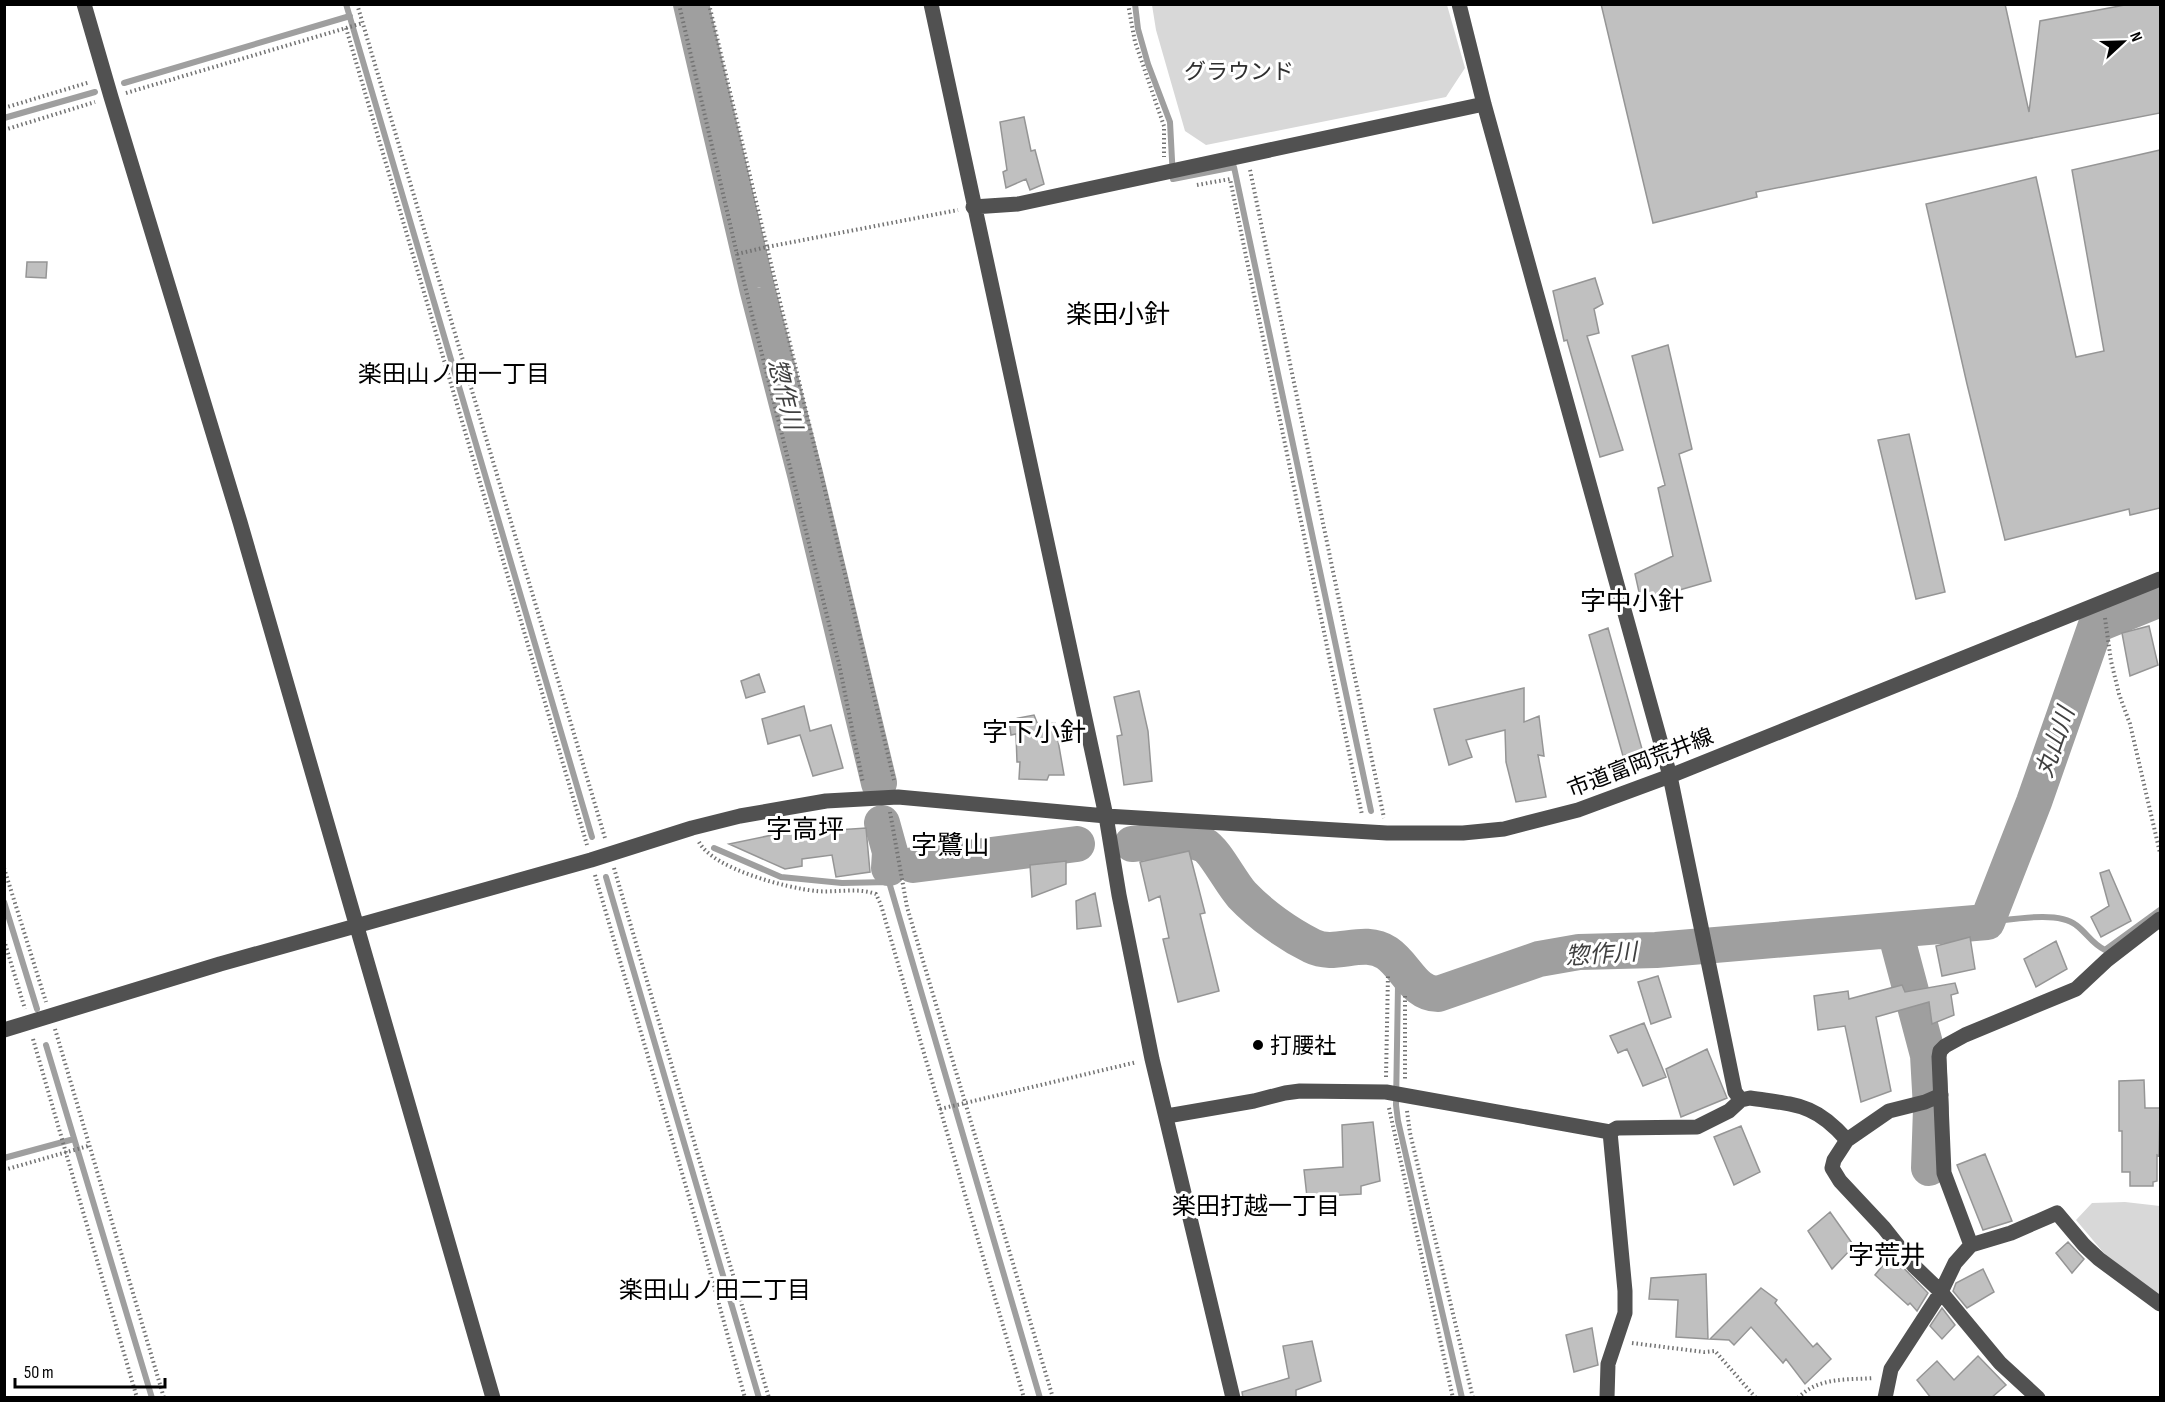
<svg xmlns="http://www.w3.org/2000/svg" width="2165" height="1402" font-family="'Sofia Sans Condensed','Noto Sans JP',sans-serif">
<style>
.green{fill:#d8d8d8}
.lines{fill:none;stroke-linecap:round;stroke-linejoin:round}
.stream{stroke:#9f9f9f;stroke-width:6}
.river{stroke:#9f9f9f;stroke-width:36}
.building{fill:#c0c0c0;stroke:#959595;stroke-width:1.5}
.path{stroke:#737373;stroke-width:4;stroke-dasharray:1.5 3;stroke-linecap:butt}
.minor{stroke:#515151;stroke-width:15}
.poi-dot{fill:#000;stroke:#fff;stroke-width:2}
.labels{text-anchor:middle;stroke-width:6;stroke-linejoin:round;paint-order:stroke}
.park-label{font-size:22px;fill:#2f2f2f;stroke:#fff}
.street-label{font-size:22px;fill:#000;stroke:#fff}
.poi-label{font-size:22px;fill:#000;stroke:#fff;text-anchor:start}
.neighbourhood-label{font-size:24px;fill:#000;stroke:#fff}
.water-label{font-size:24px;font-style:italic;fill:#404040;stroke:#fff}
.quarter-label{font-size:26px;fill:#000;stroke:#fff}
</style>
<rect width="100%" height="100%" fill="#fff"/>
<path class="green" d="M1152,5H1447L1465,68L1446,97L1206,145L1185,131L1156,30Z
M2125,1202L2160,1206V1297L2108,1258L2076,1220L2092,1203Z"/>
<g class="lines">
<path class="stream" d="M346,4L592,837
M1135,4L1138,29L1148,64L1170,122L1173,179L1234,167L1371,811
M124,83L350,16
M4,118L95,92
M714,848L781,877L842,883L889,882
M889,868V882L1040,1398
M606,877L759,1398
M4,902L37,1009
M1987,922C2010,920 2058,910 2076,925C2087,933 2092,944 2105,950L2160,910
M1398,986L1396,1105L1398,1121L1462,1398
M46,1045L152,1398
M4,1158L74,1139"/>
<path class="river" d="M691,4L757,288L805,474L879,783
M882,823L890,852L889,868
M1132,844C1154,842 1183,835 1204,845C1215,851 1231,883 1242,895C1261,915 1288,934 1312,946C1336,958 1363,937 1387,953C1406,966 1414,994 1438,994L1539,959L1579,952L1656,950L1987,922L2034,802L2096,625L2160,599
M913,865L1077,844
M1895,931L1928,1055L1931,1108L1929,1168"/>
</g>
<path class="building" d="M1601,4H2005L2029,112L2040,21L2130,4H2160V113L1756,192L1757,197L1653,223Z
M1024,117L1031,151L1035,150L1044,184L1030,190L1026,179L1006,188L1003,172L1007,170L1000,122Z
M2160,150V508L2130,515L2129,509L2005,540L1967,384L1926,204L2036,177L2076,357L2104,351L2072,170Z
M27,262H47L46,278L26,277Z
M1595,278L1603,304L1594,309L1599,333L1587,336L1623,450L1600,457L1567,340L1564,341L1553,291Z
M1668,345L1692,449L1679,454L1711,581L1641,601L1635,574L1673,556L1658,488L1665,485L1632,356Z
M1909,434L1945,592L1916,599L1878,440Z
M2149,626L2158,665L2130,676L2122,633Z
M1608,628L1642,749L1623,756L1589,635Z
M759,674L765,692L746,698L741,681Z
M1524,688V722L1539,716L1544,756L1538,755L1546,797L1516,802L1506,762L1505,730L1466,740L1472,757L1449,765L1434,709Z
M1139,691L1148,731L1152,781L1124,785L1117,736L1122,735L1114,697Z
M804,706L810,731L831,725L843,768L813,776L800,735L768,744L762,719Z
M1034,715L1038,725L1055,723L1064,775H1049L1047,780L1019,779L1020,762H1017L1016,734L1011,735L1009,720Z
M866,828L870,872L836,877L832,855L802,859V866L785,869L729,844L777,834Z
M1189,851L1205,913L1200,914L1219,991L1178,1002L1163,939L1169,938L1160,896L1149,901L1140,862Z
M1066,861V884L1032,897L1030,865Z
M2109,870L2131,921L2101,937L2091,917L2109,906L2100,873Z
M1095,893L1101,926L1077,929L1076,901Z
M1970,937L1975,969L1942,976L1936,946Z
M2056,941L2067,969L2036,987L2024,959Z
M1658,976L1671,1017L1651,1024L1638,982Z
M1955,983L1958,993L1951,995L1954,1015L1932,1024L1929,1002L1876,1017L1891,1091L1861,1102L1845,1026L1818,1030L1814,996L1848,991L1849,999L1902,985L1905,992Z
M1644,1023L1666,1077L1643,1086L1627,1049L1618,1053L1610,1036Z
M1707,1049L1727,1098L1681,1117L1666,1069Z
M2144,1080L2145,1108H2160L2159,1156L2157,1155V1181L2153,1182V1186H2130V1172H2122V1131H2119V1081Z
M1373,1122L1380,1181L1361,1186V1194L1307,1197L1304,1170L1343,1167L1342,1125Z
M1741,1126L1760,1172L1734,1185L1714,1137Z
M1985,1154L2012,1221L1983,1230L1957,1165Z
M1830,1212L1854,1246L1832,1269L1808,1231Z
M2068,1242L2084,1259L2072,1273L2056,1253Z
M1891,1255L1928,1293L1917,1311L1910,1303L1908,1305L1875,1275Z
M1983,1269L1994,1292L1967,1308L1953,1291L1956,1283Z
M1706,1274L1708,1339L1676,1337L1678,1300L1649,1299L1651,1278Z
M1761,1288L1777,1300L1775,1303L1813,1347L1817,1343L1831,1359L1805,1384L1786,1359L1783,1363L1751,1327L1734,1345L1729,1340L1710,1339Z
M1942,1308L1955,1325L1942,1339L1930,1326Z
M1592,1328L1598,1365L1574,1372L1566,1335Z
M1312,1341L1321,1381L1296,1390V1398H1243L1242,1392L1289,1378L1283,1346Z
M1978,1356L2006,1385L1991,1398H1931L1917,1380L1937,1361L1954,1380Z"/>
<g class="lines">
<path class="path" d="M357,4L605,838
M679,4L737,254L839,664L863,783
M709,4L894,780
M1128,4L1135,42L1164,126V157
M346,28L587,845
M126,93L363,23
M4,108L90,82
M4,130L95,102
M1250,170L1384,818
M1197,185L1230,179L1362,815
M737,254L767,247L958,210
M2105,618L2111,661L2119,694L2130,724L2160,853
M890,812L907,907L1053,1398
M699,842C713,869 787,888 816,891C835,893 857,887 876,894L881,905L1024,1398
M4,868L46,1002
M614,868L769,1398
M595,875L696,1221L745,1398
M4,940L25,1009
M1405,996V1080
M55,1029L164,1398
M33,1039L137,1398
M1386,1077L1388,974
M1389,1108L1453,1398
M940,1109L1137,1062
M1407,1111L1410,1133L1473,1398
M4,1170L88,1146
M1632,1343L1704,1352L1715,1351L1756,1398
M1798,1398C1818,1377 1846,1380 1874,1378"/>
<path class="minor" d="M84,4L111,97L240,522L493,1398
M931,4L1106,816L1119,895L1152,1059L1233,1398
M1459,4L1484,104L1670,776L1735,1092L1741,1100
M973,207L1018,204L1484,104
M4,1030L220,964L591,860L692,828L740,816L826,801L898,797L1106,816L1387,833H1463L1504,829L1578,810L1670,776L2160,579
M1167,1116L1254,1101L1285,1093L1300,1091L1386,1092L1610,1132L1617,1128L1697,1127L1729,1111L1741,1100L1750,1098C1796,1105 1815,1103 1847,1140L1889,1111L1925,1102L1941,1095
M1847,1140L1834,1160L1832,1168L1840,1181L1884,1228L1914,1266L1941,1292L2000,1363L2038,1398
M1971,1245L2011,1233L2057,1213L2084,1245L2099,1259L2160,1304
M1607,1398L1608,1364L1625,1313V1291L1610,1132
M1885,1398L1891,1369L1941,1292L1955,1263L1971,1245L1944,1173L1939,1057L1940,1051L1945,1046L1965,1035L2076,989L2107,960L2160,919"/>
</g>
<circle class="poi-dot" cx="1258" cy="1045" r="6"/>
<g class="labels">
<g class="park-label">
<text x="1239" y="79">グラウンド</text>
</g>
<g class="street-label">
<text transform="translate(1640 762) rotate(-21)" y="8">市道富岡荒井線</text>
</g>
<g class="poi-label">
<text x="1270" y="1053">打腰社</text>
</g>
<g class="neighbourhood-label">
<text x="454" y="382">楽田山ノ田一丁目</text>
<text x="1256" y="1214">楽田打越一丁目</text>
<text x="715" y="1298">楽田山ノ田二丁目</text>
</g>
<g class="water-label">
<text transform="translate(785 394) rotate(76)" y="8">惣作川</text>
<text transform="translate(2055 742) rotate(-71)" y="8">丸山川</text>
<text transform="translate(1601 954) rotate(-4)" y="8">惣作川</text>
</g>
<g class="quarter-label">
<text x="1118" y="323">楽田小針</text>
<text x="1632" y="610">字中小針</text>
<text x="1034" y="741">字下小針</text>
<text x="805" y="838">字高坪</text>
<text x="950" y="854">字鷺山</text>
<text x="1887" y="1264">字荒井</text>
</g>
</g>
<rect width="2165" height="1402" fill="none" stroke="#000000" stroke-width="12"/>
<g transform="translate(2123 42) rotate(68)" stroke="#ffffff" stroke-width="4.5" paint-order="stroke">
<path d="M0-4.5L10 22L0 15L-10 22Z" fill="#000000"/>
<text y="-9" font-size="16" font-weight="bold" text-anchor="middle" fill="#000000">N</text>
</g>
<path d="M15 1378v9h150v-9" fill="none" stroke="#000000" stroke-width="3"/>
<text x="24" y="1378" font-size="18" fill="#000000" stroke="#ffffff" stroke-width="4.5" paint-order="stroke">50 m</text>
</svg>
